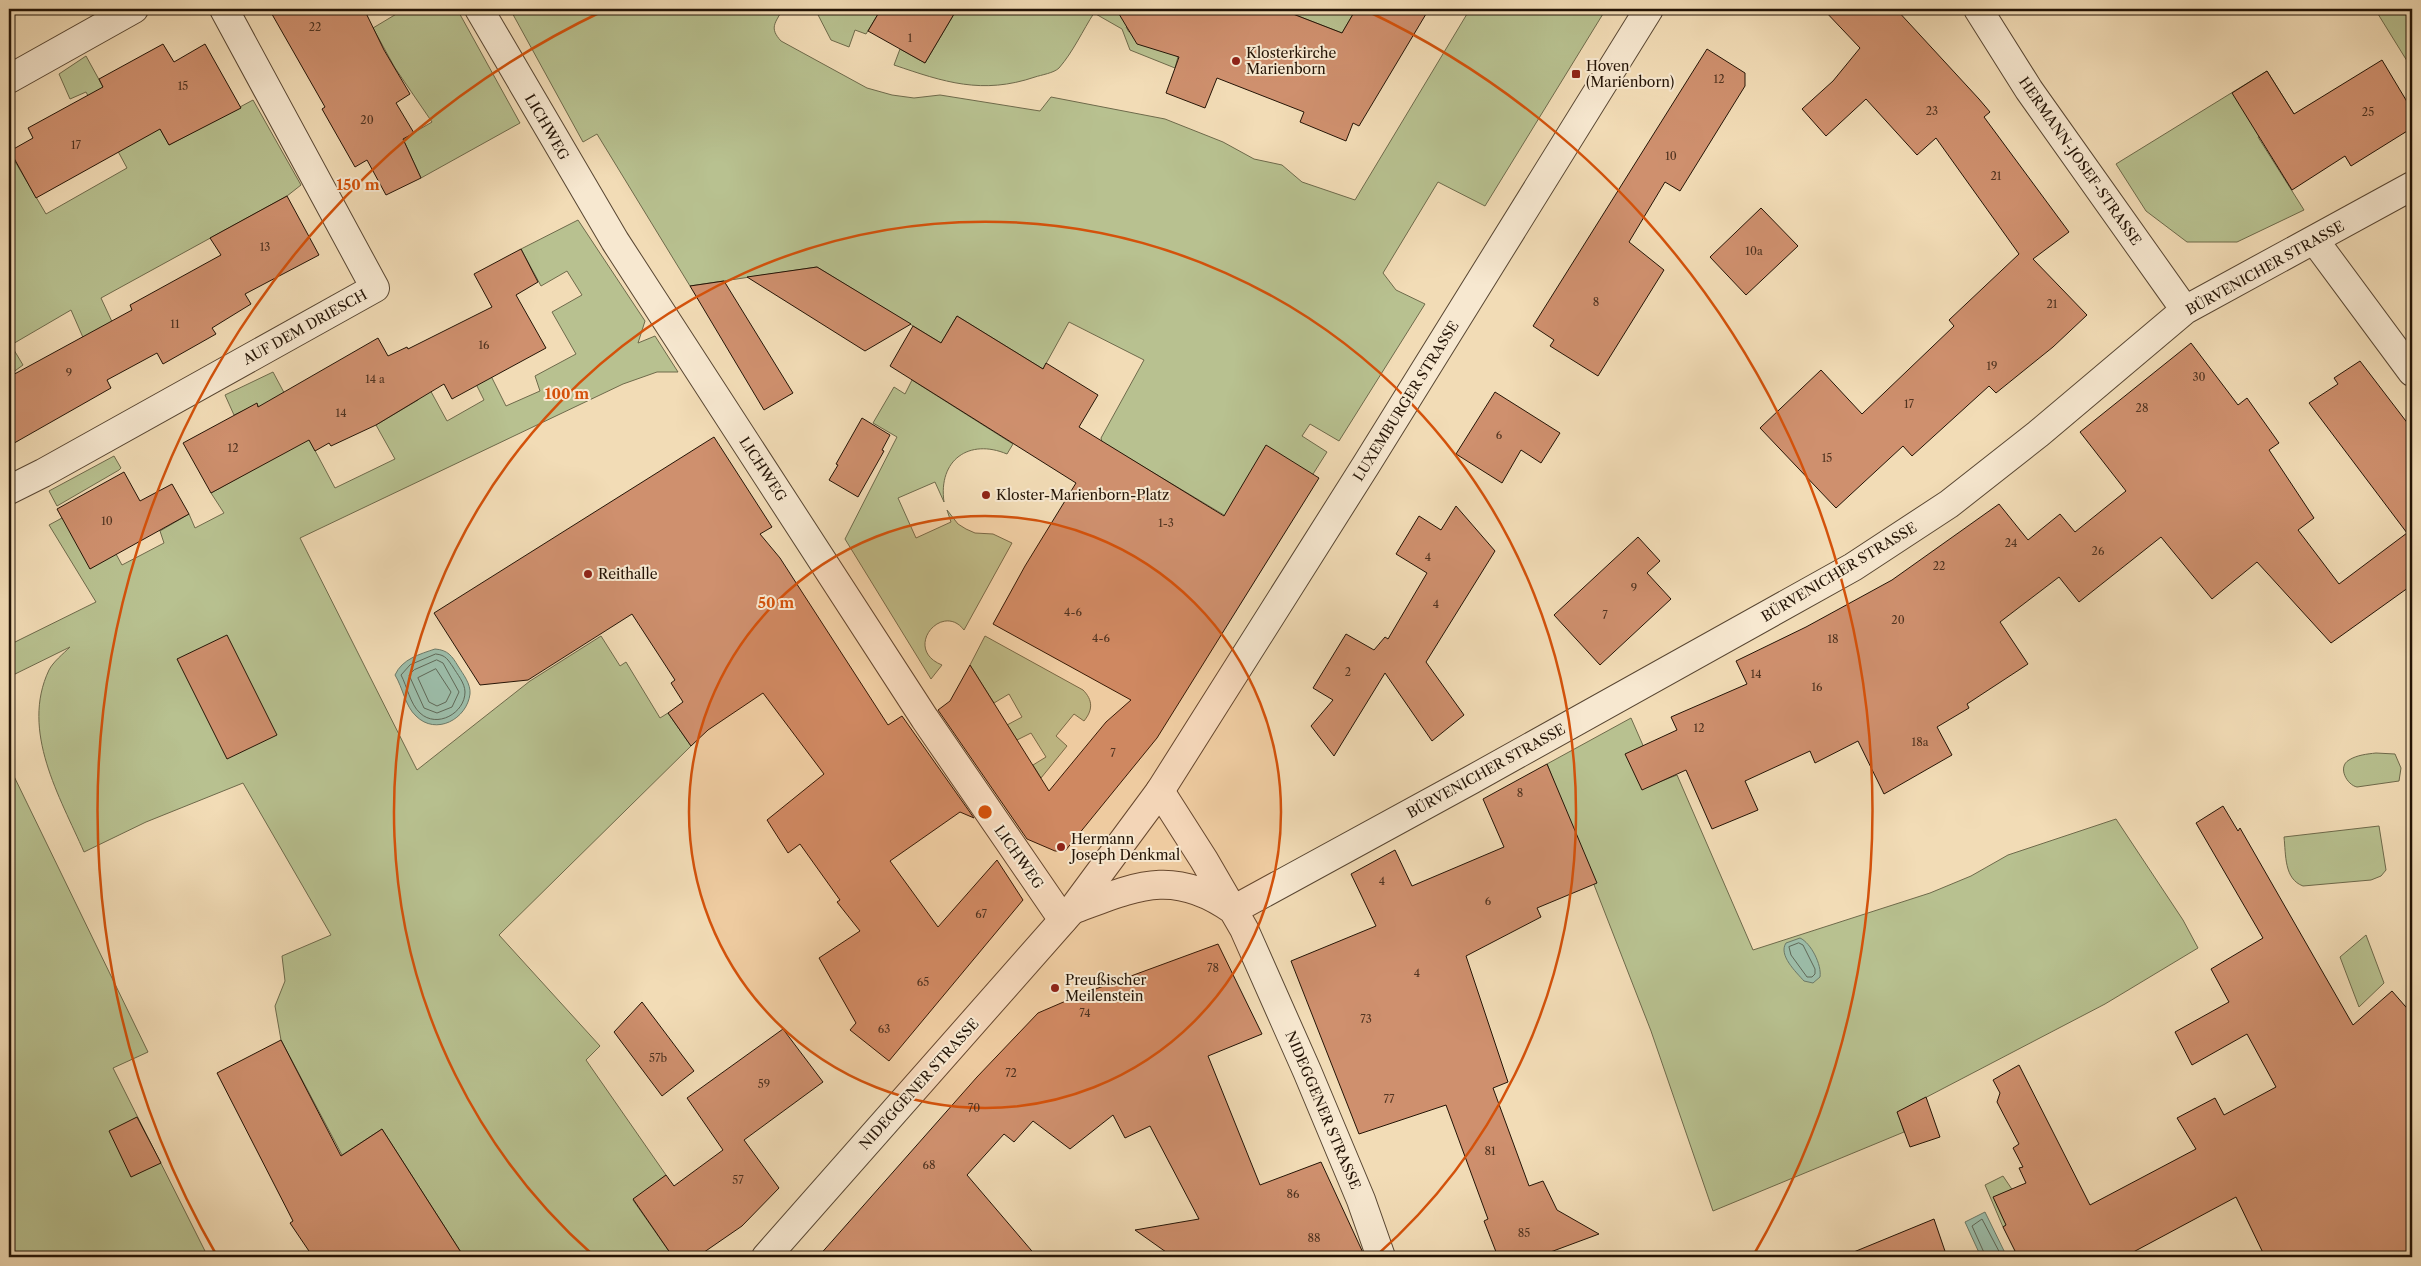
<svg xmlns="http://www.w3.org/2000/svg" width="2421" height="1266" font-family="'Libre Caslon Text',serif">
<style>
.green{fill:#b8c190;stroke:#6e6a4b}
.water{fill:#9cbca8;stroke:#6c7967}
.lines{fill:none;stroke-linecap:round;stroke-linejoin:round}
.shore{stroke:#606857;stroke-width:1}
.building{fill:#cf906e;stroke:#241406}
.minor-casing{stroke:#584632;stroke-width:30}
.tertiary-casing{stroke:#584632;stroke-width:30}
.minor{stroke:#f7e8d0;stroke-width:28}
.tertiary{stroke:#f7e8d0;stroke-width:28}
.ring{fill:none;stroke:#d4520b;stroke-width:2.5}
.poi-dot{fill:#8f2418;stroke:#f7e8d0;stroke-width:2}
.labels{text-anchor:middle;stroke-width:4;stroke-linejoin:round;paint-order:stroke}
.number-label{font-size:11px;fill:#4f3320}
.poi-label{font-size:14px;fill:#241406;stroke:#f7e8d0;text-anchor:start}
.street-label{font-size:14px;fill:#241406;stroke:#f7e8d0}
.centre{fill:#d4520b;stroke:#f7e8d0;stroke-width:2.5}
.ring-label{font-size:15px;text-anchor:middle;font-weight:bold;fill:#d4520b;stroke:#f7e8d0;stroke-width:4;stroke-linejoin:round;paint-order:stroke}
</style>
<rect width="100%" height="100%" fill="#f2dcb6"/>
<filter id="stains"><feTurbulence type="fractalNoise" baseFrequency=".004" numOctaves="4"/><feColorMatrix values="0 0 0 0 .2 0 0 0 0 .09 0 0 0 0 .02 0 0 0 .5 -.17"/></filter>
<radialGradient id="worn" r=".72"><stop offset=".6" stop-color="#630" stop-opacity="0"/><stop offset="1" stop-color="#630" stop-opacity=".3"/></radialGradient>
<path class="green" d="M396,9H457L520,123L421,178L403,139L432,122L395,68L373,28L398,13Z
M510,9H783C775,23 769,28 781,41L867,88L892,95L914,98L940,95L1040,111L1051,97L1165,119L1223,142L1254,159L1282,165L1302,182L1355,200L1470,9H1606L1485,206L1438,182L1383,273L1396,290L1425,304L1339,441L1310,424L1302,436L1327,452L1313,474L1239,524L1102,442L1101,438L1144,360L1069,322L1043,369L957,316L941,343L817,267L690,286L597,134L583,142Z
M815,9H881L866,34L855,30L849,47L831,40Z
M957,9H1126L1128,26L1126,27L1129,32L1131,31L1178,57L1175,68L1130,50L1122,29L1094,13C1083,30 1073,52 1059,68C1054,73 1041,75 1035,77C982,95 944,82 894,65L900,49L925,63Z
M1280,9H1356L1342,33Z
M2385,9H2412V69L2378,14Z
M86,56L124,125L150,111L169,145L253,100L301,185L287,196L101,298L114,326L85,342L71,310L11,345L23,365L12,373L9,366V224L11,223L9,211V159L13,158L46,214L127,168L86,92L70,99L59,74Z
M2267,71L2294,114L2258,137L2304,210L2237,242H2187L2146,211L2116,164Z
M578,220L645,321L638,343L655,336L678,372H657L623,384L300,538L417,770L530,681L601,636L620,666L626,662L660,718L668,713L691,746L499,935L600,1046L586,1060L666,1175L633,1200L673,1257H464L382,1129L342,1155L281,1040L275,1006L285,981L282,956L331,935L243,783L146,822L84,852C60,797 20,731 49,670C53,662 63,654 70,647L9,677V645L96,602L49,525L62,518L116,554L122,565L164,543L160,531L189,514L195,528L224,513L211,493L283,453L257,404L234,415L225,395L273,372L335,488L395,459L376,425L418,400L416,395L429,388L447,421L484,400L476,384L491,376L506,406L540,391L535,376L576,354L552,312L582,295L567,271L541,286L521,249Z
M912,380L1013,444L1007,454C969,438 938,460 944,502L935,482L898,498L916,538L951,522L947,510L958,524L966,529L975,533L993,534L1012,543L964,630C942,601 902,649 942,665L931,679L845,539L897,437L873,423L894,387L905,394Z
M114,456L121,468L119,470L57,506L49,491Z
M985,636L1083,690C1093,700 1093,710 1084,721L1074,714L1056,736L1067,746L1041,778L1033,765L1046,757L1031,733L1017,740L1007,725L1022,717L1009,694L994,703L970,665Z
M1631,718L1659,782L1677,775L1753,950L1930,893L1971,876L2008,855L2116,819L2183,920L2198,948L2105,1004L1898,1112L1904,1132L1713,1211L1651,1031L1547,764Z
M2376,753L2395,754L2401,768L2399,781L2357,787C2347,785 2337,767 2349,760C2357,755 2367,754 2376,753Z
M9,766L148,1052L113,1068L208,1257H9Z
M2379,826L2386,870L2381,876L2371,880L2303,886C2284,879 2286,855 2284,837Z
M2366,935L2384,983L2359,1007L2340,957Z
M2003,1176L2028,1213L2003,1227L1985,1185Z"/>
<path class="water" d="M435,649C448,650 452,656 458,666C463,674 471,684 470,694C467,719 436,736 416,716C405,706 403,688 395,675C402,659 420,654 435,649Z
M1800,938C1811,943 1822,965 1820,977L1813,983L1804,981C1796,972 1778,955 1786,943Z
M1985,1212L2007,1257H1981L1965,1222Z"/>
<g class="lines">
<path class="shore" d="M436,654C446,655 448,660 453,667C457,674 465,683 465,692C465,713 437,729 420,713C410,704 407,686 401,675L410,665Z
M437,660L443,663L459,692L452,707L437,713L424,708L409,675L414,670Z
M436,669L451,692L446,702L437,706L429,702L418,678Z
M1799,943L1803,945L1815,969V974L1812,977H1807L1791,955L1789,947Z
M1986,1257L1972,1226L1982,1219L2002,1257"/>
</g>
<path class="building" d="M269,9H364L384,50L410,94L396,103L414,133L403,139L421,178L386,195L367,160L355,167L322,109L325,107Z
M881,9H957L925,63L868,31Z
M1116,9H1280L1342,33L1356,9H1429L1359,126L1353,123L1346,141L1300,122L1304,112L1217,78L1205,108L1166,93L1179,57L1137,44Z
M1823,9H1896L1979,99L1990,112L1984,117L2069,232L2033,259L2087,315L2053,347L1996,393L1989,386L1912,456L1903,446L1836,508L1760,428L1821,370L1862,414L1954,326L1949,320L2019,254L1936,138L1917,155L1866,99L1826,136L1802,109L1833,81L1860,48Z
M163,44L174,62L205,44L241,108L169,145L160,129L36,198L10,151L33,138L28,128L103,87L99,79Z
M1707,49L1745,73V86L1680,191L1665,182L1629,242L1664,270L1598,376L1550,346L1554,340L1533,326Z
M2382,60L2412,110V128L2351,166L2345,156L2292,190L2232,93L2267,71L2294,114Z
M287,196L319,255L245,294L251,304L212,328L216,334L163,364L157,353L107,380L111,388L9,446V377L132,310L130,305L221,255L210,238Z
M1761,208L1798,246L1746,295L1710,257Z
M521,249L538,282L516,295L546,348L452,399L444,384L376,425L331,446L329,443L315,451L309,440L211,493L183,443L257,403L258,407L378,338L388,356L407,347L408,349L492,307L474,274Z
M817,267L911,324L865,351L747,277Z
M724,281L793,393L764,410L690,286Z
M957,316L1043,369L1046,363L1098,395L1079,427L1224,516L1266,445L1319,478L1157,738L1065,851H1055L1027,839L938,710L950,701L970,665L1049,791L1106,722L1131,700L993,624L1025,566L1076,483L890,366L913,326L941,343Z
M2191,343L2238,405L2247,398L2279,443L2269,450L2314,518L2298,530L2339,584L2407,533L2309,403L2338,384L2334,378L2360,361L2412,429V585L2331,643L2257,562L2212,599L2161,537L2079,602L2059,577L2000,622L2028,664L1967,704L1969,708L1937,727L1952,755L1884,794L1858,741L1815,763L1810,751L1745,781L1758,810L1712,829L1686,770L1642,790L1625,754L1677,730L1671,717L1747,684L1736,661L1806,627L1892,580L1999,504L2028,540L2060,514L2075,532L2126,491L2080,432Z
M1495,392L1560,433L1541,463L1521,450L1502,483L1456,454Z
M862,418L890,435L882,450L884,451L858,497L829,480L838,465L836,464Z
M714,437L772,527L760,534L780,558L888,725L902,716L974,818L960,812L890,861L938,927L997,860L1023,900L889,1061L850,1030L856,1023L819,958L860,931L837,902L840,900L800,844L788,853L767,820L824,774L763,693L708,730L691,746L668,713L683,702L671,683L675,680L632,614L528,680L480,685L434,613Z
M124,472L140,501L172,484L189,514L90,569L57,509Z
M1456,506L1495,551L1426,662L1464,715L1432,741L1385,673L1334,756L1311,726L1333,700L1313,688L1346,634L1374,650L1385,637L1388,639L1427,573L1396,554L1419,516L1441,530Z
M1638,537L1660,561L1647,573L1671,599L1600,665L1554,615Z
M227,635L277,735L227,759L177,659Z
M1547,764L1597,883L1537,908L1541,917L1466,956L1508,1082L1493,1088L1529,1186L1543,1181L1557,1210L1599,1234L1537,1257H1498L1484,1221L1488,1219L1446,1105L1359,1134L1291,961L1376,926L1351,874L1395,850L1412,886L1504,847L1483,799Z
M2223,806L2238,831L2240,828L2353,1025L2392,991L2412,1014V1257H2265L2236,1197L2124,1257H2018L2003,1227L2006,1225L1993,1197L2026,1183L2019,1168L2023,1167L2013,1148L2019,1144L1997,1102L2000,1093L1993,1080L2019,1065L2090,1205L2196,1149L2177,1118L2215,1098L2224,1115L2276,1087L2247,1034L2192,1065L2175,1032L2229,1002L2211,969L2263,938L2196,823Z
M1218,944L1262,1034L1208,1056L1260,1185L1321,1162L1365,1257H1173L1135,1230L1199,1219L1150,1126L1125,1138L1113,1115L1070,1149L1033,1121L1014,1142L1004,1134L967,1175L1037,1257H818L977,1077L1038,1013L1082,994Z
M642,1002L694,1071L662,1096L614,1032Z
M783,1029L823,1082L744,1140L779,1188L742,1226L697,1257H673L633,1199L666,1175L674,1186L723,1150L687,1098Z
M281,1040L341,1156L382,1129L464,1257H313L290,1223L293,1221L217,1073Z
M1926,1097L1940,1137L1910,1147L1897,1112Z
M137,1117L161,1163L131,1177L109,1131Z
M1934,1219L1947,1257H1844V1256Z"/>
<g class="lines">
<g class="minor-casing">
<path id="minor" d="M479,9L615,241L925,719L1063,920
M1978,9L2029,90L2185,310
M9,79L134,9
M2315,241L2412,372
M9,490L43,473L375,288L224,9
M1160,791L1204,860L1244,929L1307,1071L1361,1200L1381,1257
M1072,910C1135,887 1172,867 1233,910
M1233,910L1471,780L1853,567L1949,504L2038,434L2185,310L2412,186"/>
</g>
<g class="tertiary-casing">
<path id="tertiary" d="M766,1257L1072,910L1160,791L1366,465L1649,9"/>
</g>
<use href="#minor" class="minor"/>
<use href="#tertiary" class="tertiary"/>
</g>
<circle cx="985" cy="812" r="296" fill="#d4520b" fill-opacity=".12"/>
<g class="ring">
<circle cx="985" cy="812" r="296"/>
<path d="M593 1255A591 591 0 1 1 1377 1255"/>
<path d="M217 1256A887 887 0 0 1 603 11M1367 11A887 887 0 0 1 1753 1256"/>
</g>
<g class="poi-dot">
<circle cx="1236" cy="61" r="5"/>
<rect x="1571" y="69" width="10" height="10" rx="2.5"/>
<circle cx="986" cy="495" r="5"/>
<circle cx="588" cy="574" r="5"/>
<circle cx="1061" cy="847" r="5"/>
<circle cx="1055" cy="988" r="5"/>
</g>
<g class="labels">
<g class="number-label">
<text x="315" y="31">22</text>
<text x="910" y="42">1</text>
<text x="1719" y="83">12</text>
<text x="183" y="90">15</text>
<text x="1932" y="115">23</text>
<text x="2368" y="116">25</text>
<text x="367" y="124">20</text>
<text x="76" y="149">17</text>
<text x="1671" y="160">10</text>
<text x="1996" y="180">21</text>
<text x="265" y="251">13</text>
<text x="1754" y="255">10a</text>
<text x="1596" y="306">8</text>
<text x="2052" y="308">21</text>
<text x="175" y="328">11</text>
<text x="484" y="349">16</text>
<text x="1992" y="370">19</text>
<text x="69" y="377">9</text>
<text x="2199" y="381">30</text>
<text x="375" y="383">14 a</text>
<text x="1909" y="408">17</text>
<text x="2142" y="412">28</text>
<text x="341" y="417">14</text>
<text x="1499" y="439">6</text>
<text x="233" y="452">12</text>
<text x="1827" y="462">15</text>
<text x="107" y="525">10</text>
<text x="1166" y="527">1-3</text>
<text x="2011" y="547">24</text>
<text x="2098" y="555">26</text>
<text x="1428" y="561">4</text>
<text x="1939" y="570">22</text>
<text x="1634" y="592">9</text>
<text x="1436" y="608">4</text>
<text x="1073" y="616">4-6</text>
<text x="1605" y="619">7</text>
<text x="1898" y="624">20</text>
<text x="1101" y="642">4-6</text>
<text x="1833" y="643">18</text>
<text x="1348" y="676">2</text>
<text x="1756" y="678">14</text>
<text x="1817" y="691">16</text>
<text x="1699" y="732">12</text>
<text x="1920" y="746">18a</text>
<text x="1113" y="757">7</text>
<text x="1520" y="797">8</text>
<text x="1382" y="885">4</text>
<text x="1488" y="905">6</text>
<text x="981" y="918">67</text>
<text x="1213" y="972">78</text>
<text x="1417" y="977">4</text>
<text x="923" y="986">65</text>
<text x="1085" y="1017">74</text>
<text x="1366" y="1023">73</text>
<text x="884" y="1033">63</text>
<text x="658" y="1062">57b</text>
<text x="1011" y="1077">72</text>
<text x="764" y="1088">59</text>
<text x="1389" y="1103">77</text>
<text x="974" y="1112">70</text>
<text x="1490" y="1155">81</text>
<text x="929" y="1169">68</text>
<text x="738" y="1184">57</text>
<text x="1293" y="1198">86</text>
<text x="1524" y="1237">85</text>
<text x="1314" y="1242">88</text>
</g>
<g class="poi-label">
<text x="1246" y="58">Klosterkirche<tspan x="1246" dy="16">Marienborn</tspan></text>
<text x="1586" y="71">Hoven<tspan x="1586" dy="16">(Marienborn)</tspan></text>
<text x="996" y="500">Kloster-Marienborn-Platz</text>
<text x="598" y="579">Reithalle</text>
<text x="1071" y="844">Hermann<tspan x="1071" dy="16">Joseph Denkmal</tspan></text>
<text x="1065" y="985">Preußischer<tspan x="1065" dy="16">Meilenstein</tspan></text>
</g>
<g class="street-label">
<text transform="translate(547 127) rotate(60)" y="5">LICHWEG</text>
<text transform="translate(2080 161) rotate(55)" y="5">HERMANN-JOSEF-STRASSE</text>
<text transform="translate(2265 268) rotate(-29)" y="5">BÜRVENICHER STRASSE</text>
<text transform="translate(305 327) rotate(-29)" y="5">AUF DEM DRIESCH</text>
<text transform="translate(1406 401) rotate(-58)" y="5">LUXEMBURGER STRASSE</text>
<text transform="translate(763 469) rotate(57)" y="5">LICHWEG</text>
<text transform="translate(1839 572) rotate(-31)" y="5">BÜRVENICHER STRASSE</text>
<text transform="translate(1486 771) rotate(-29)" y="5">BÜRVENICHER STRASSE</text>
<text transform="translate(1019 857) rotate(55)" y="5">LICHWEG</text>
<text transform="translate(919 1084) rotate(-48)" y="5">NIDEGGENER STRASSE</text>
<text transform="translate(1323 1110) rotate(67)" y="5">NIDEGGENER STRASSE</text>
</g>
</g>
<circle cx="985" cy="812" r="8" class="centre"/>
<g class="ring-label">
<text x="358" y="190">150 m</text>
<text x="567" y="399">100 m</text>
<text x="776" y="608">50 m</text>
</g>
<rect width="2421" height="1266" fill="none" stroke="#f2dcb6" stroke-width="30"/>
<rect x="10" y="10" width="2401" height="1246" fill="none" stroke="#241406" stroke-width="2.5"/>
<rect x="15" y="15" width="2391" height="1236" fill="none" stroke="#241406"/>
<rect width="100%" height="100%" filter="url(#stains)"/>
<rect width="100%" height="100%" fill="url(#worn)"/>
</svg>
